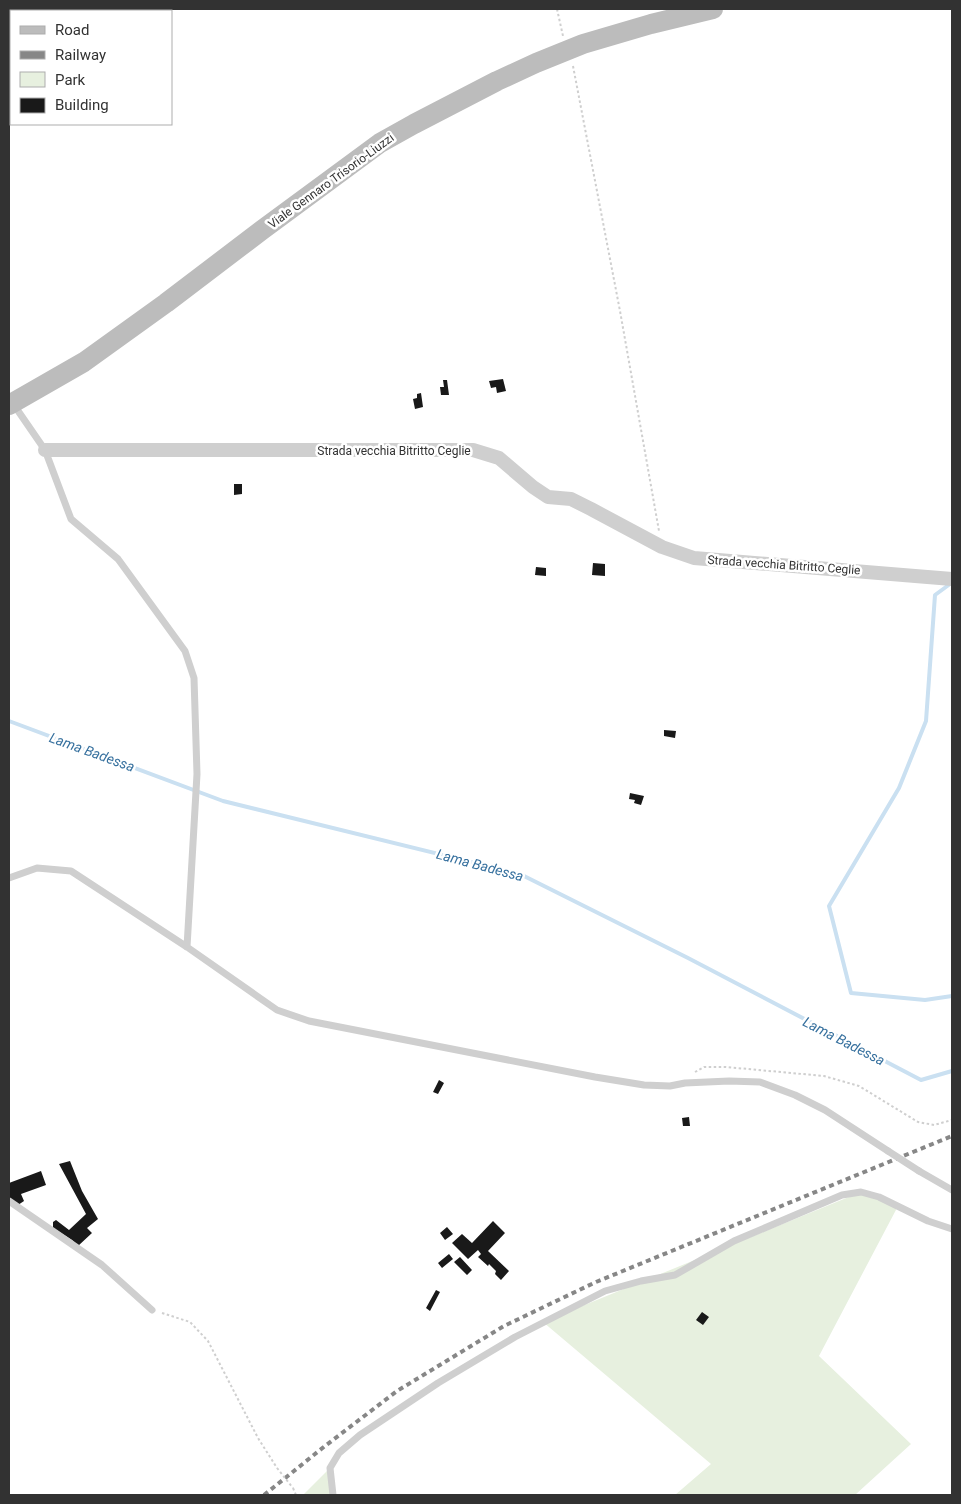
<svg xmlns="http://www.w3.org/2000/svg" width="961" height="1504" font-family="Roboto,sans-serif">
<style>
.green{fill:#e7f0df}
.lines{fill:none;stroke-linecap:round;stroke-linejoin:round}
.stream{stroke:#cae0f1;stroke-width:4}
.building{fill:#191919}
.path{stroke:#cfcfcf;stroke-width:2;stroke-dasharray:2.5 2.5;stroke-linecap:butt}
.lane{stroke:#cfcfcf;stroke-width:7}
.street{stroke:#cfcfcf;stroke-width:14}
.secondary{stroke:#bcbcbc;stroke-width:20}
.rail{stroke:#878787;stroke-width:4;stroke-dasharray:5 4;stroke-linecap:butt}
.path-bridge{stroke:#cfcfcf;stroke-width:2;stroke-dasharray:2.5 2.5;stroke-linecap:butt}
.lane-bridge{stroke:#cfcfcf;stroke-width:7}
.labels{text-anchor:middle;stroke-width:5;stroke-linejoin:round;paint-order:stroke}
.street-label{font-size:12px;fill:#323232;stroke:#fff}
.water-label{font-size:14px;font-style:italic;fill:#36709e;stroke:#fff}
</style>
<rect width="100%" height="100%" fill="#fff"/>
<path class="green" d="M861,1192L897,1208L819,1356L911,1444L855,1495H675L711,1464L543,1322Z
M330,1468L332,1495H303Z"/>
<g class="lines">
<path class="stream" d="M950,584L935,595L926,721L899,788L829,906L851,993L925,1000L952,996
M9,721L223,801L520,874L688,958L921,1080L952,1071"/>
</g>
<path class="building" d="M503,379L506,391L497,393L496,387L491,388L489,381Z
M443,380H447L449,395H441L440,387H444Z
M421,393L423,407L415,409L413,399L417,398V394Z
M234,484H242V494L234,495Z
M593,563L605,564V576L592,575Z
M536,567L546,568V576L535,575Z
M664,730L676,731L675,738L664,736Z
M630,793L644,796L641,805L634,803L635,800L629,799Z
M439,1080L444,1083L438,1094L433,1092Z
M689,1117L690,1126H683L682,1118Z
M70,1161L82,1191L98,1219L87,1228L92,1233L78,1246L72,1240L53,1228V1222L56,1220L69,1230L86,1214L59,1164Z
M41,1171L46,1185L21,1194L24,1201L18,1205L9,1198V1183Z
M493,1221L505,1233L488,1251L509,1271L501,1280L495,1274L496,1271L489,1264L488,1266L478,1257L481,1254L478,1250L468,1259L452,1243L462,1234L472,1243Z
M447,1227L453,1234L445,1240L440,1233Z
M449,1254L453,1259L442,1268L438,1263Z
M460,1257L472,1270L467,1275L454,1262Z
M436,1290L440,1292L430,1311L426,1308Z
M702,1312L709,1317L703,1325L696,1320Z"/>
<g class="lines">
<path class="path" d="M557,9L563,36
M573,66L620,311L659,531
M695,1072L704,1067H726L824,1076L859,1086L918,1122L934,1125L952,1120
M162,1313L190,1322L208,1341L258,1438L277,1468
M293,1488L296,1495"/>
<path class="lane" d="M14,405L45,450L71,519L118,559L185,651L194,678L197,774L187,947
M9,878L37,868L71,871L187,947L277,1010L309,1021L595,1077L644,1085L670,1086L685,1083L729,1081L760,1082L795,1095L825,1110L888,1151
M919,1171L952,1190
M9,1201L102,1265L152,1310
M333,1495L330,1468L339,1453L360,1435L438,1383L515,1337L605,1291L641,1281L675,1275L734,1241L842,1195L861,1192L879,1197L928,1221L952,1229"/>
<path class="street" d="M45,450H473L499,458L533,487L548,497L571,499L591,509L662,547L694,558L952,579"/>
<path class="secondary" d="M9,405L84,362L166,303L262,230L380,143L414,124L497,81L536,63L583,44L651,24L713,9"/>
<path class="rail" d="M264,1495L325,1446L397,1391L504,1326L596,1282L952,1136"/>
<path class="path-bridge" d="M277,1468L293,1488"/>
<path class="lane-bridge" d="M888,1151L919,1171"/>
</g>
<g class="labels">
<g class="street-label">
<text transform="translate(331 181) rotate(-36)" y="4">Viale Gennaro Trisorio-Liuzzi</text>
<text x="394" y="455">Strada vecchia Bitritto Ceglie</text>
<text transform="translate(784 565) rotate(4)" y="4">Strada vecchia Bitritto Ceglie</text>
</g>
<g class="water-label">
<text transform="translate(92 752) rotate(20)" y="5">Lama Badessa</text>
<text transform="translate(480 865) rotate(15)" y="5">Lama Badessa</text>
<text transform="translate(844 1041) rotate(27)" y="5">Lama Badessa</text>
</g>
</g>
<rect width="961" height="1504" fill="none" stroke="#323232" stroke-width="20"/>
<rect x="10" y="10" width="162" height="115" fill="#ffffff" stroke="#adadad"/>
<rect x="20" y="26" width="25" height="8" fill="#bcbcbc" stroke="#adadad"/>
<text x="55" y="35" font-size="15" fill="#323232">Road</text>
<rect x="20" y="51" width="25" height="8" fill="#878787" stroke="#adadad"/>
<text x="55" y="60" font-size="15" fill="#323232">Railway</text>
<rect x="20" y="72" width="25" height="15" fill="#e7f0df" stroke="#adadad"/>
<text x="55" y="85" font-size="15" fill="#323232">Park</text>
<rect x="20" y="98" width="25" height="15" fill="#191919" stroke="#adadad"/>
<text x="55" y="110" font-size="15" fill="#323232">Building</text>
</svg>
